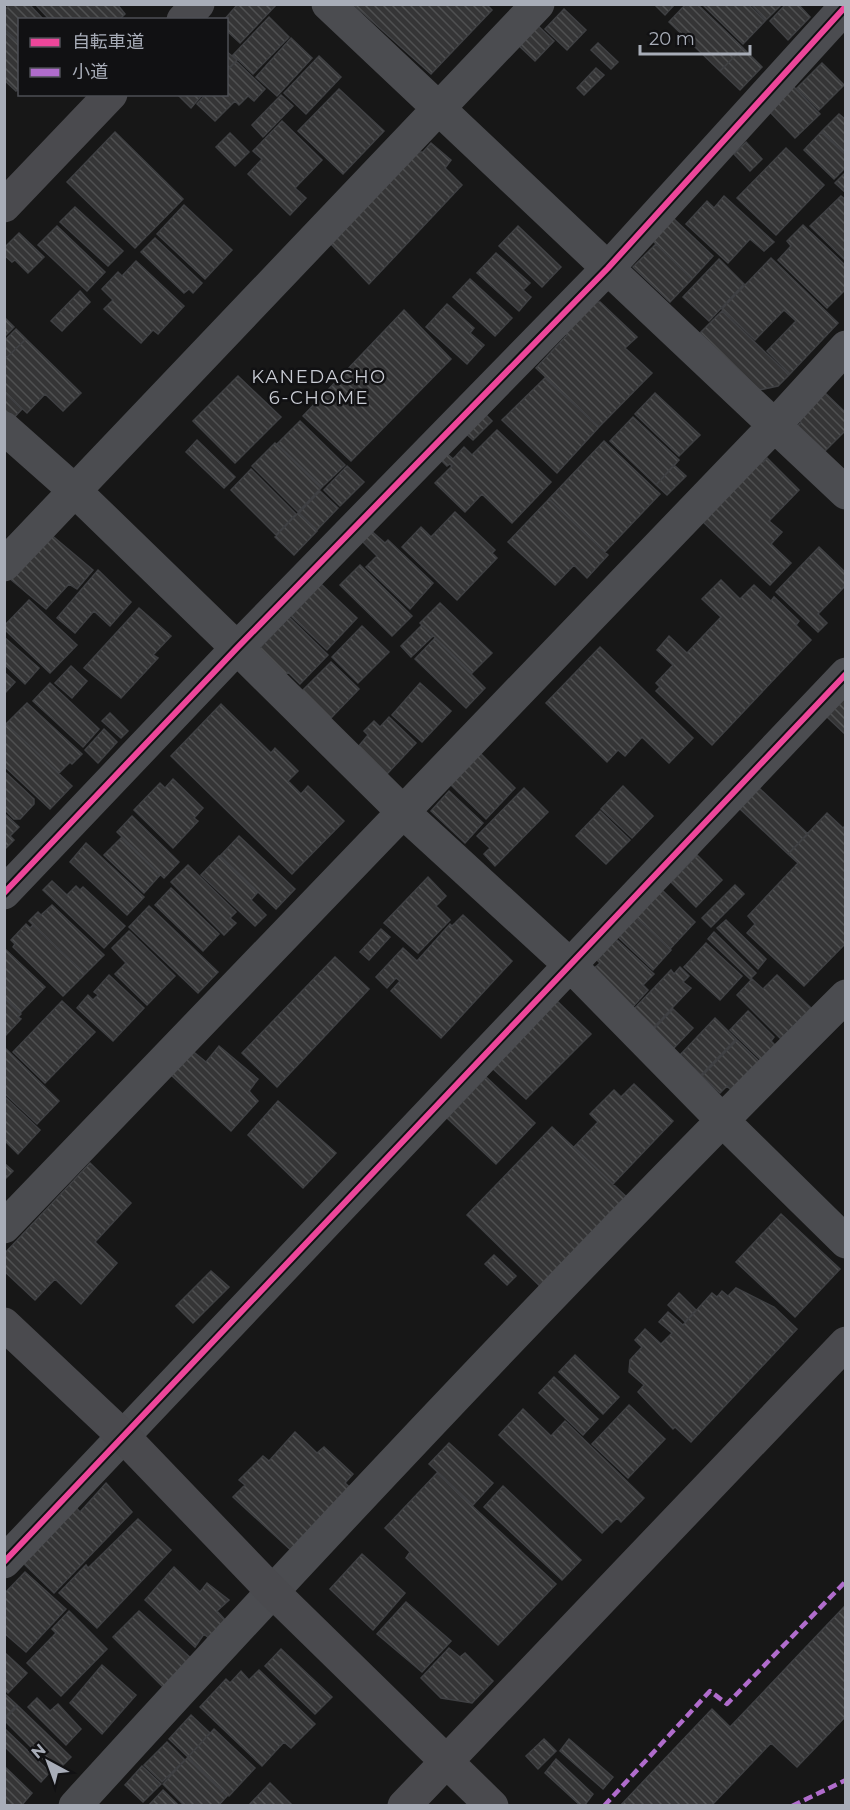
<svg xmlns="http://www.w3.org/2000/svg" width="850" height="1810" font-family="Montserrat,'Noto Sans JP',sans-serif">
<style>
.building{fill:url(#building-back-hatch);stroke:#3f4043;stroke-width:1.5}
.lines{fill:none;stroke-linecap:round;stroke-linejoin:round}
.street{stroke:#4b4c50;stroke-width:33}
.secondary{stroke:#4a4a4e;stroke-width:33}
.quiet{stroke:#b06ccc;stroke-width:4.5;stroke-dasharray:9 4.5;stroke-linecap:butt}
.cycleway-casing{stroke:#111113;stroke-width:10}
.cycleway{stroke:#ed469a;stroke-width:6}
.labels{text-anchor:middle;stroke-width:5;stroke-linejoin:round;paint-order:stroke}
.neighbourhood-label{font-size:18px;letter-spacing:1.5px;fill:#c9ccd4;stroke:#111113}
</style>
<defs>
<pattern id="building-back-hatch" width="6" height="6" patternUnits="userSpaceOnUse" patternTransform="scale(1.5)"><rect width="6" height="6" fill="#353536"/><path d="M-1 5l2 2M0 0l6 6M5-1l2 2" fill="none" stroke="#4f5051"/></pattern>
</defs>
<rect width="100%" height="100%" fill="#171717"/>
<path class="building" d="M10,4H29L44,20H20V43L4,29V11Z
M35,4H117L125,14L119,20H50Z
M238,4H277L240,43L226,30V20H224Z
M353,4H486L492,10L431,74Z
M654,4H675L665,15Z
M686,4H697L743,48L720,71L669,22Z
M702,4H748L765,21L743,44Z
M751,4H782L766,20Z
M786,4H798L810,17L788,40L770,21Z
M564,9L586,30L567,50L545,29Z
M269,17L289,37L253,74L233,55Z
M534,22L554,41L535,61L515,42Z
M4,31L20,45V88L16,91L4,80Z
M291,38L312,58L277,96L256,77Z
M598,43L618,62L611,69L591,50Z
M743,48L762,67L740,90L720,71Z
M226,51L237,60L226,71Z
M319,56L341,77L306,114L284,93Z
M236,61L265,89L254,101L248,96L239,105L235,101L215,121L197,104L206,94H226V72Z
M822,63L844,85L819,110L797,88Z
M596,68L604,75L584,95L577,88Z
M791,84L820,114L795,138L766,108Z
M339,89L384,131L343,174L298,131Z
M177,94H203L191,108Z
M281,95L293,106L263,137L252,125Z
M839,114L846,120V154L822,131Z
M282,121L322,160L295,188L306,198L290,215L248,174L262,159L253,151Z
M115,132L183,199L135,248L67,182Z
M821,132L846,155V167L834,179L804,150Z
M230,133L249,152L235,166L216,147Z
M746,142L762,159L750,171L734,154Z
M431,143L451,160L445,168L462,185L369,284L331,244L417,152H423Z
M786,148L824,185L776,235L737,198Z
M846,172V193L835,183Z
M724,196L774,242L764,251L750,239L728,263L686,224L707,201L714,208Z
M841,196L846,200L845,260L810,226Z
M184,205L232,250L205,279L157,234Z
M75,207L123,251L108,266L60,222Z
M673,218L713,256L692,279L652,240Z
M803,225L846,266V289L827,308L778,260L791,246L787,241Z
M57,226L105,272L87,291L38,245Z
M518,226L561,267L542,287L499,246Z
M19,233L44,257L28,273L15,260L12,262L4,255V248Z
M155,238L202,283L193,293L189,289L184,293L141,252Z
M656,244L692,279L670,302L633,267Z
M496,253L530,283L523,290L531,297L519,311L477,273Z
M771,258L838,323L790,374L767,351L796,321L784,310L755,340L722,309Z
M719,259L744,284L709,321L683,297Z
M136,261L184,306L158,334L153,330L141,343L104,309L113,300L102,289L118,272L122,276Z
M470,279L512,318L495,336L453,297Z
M80,291L90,302L62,331L51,321Z
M584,302H600L637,337L625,348L652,373L599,427L536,368L567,335L560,328Z
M447,304L474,328L470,333L484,345L467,364L426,327Z
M404,310L451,359L351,461L303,416Z
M722,311L789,375L778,386L759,390L700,333Z
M4,317L14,327L4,337Z
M16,329L26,339L4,360V341Z
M26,339L81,393L63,411L45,394L27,413L4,392V360Z
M238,376L281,417L235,463L193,421Z
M545,378L599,427L557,473L502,420Z
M822,390L846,413V430L823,453L797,427L801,422L795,417Z
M4,392L22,409L10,422L4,416Z
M655,393L700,435L679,456L635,414Z
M481,410L492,421L473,440L462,430Z
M633,417L679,460L656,485L610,441Z
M300,421L345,465L322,487L277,444Z
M497,430L551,482L512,523L482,494L465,512L435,483L452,466L450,464L447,466L438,457L444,451L453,459L464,447L472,455Z
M197,440L235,477L224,488L186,452Z
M604,441L660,494L605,552L549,499Z
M275,443L321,488L298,512L252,466Z
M760,458L763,462L767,458L799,490L769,521L782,532L771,544L791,563L770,585L701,520Z
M674,465L686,476L667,495L656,485Z
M347,466L364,482L340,506L324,490Z
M251,469L296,514L276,535L231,490Z
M320,491L338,508L317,530L299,513Z
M549,499L608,555L587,578L574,565L555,585L508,542Z
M455,512L495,550L492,553L497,558L457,600L402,547L421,527L431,537Z
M298,513L317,531L294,555L275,537Z
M368,528L385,543L388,540L433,583L410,609L366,567L377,556L359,538Z
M49,533L93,570L77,589L69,584L46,609L9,578Z
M819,547L846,573V585L818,614L827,623L818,632L776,592Z
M360,565L412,616L392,636L340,585Z
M98,570L131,602L110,626L94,611L75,633L57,618Z
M721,580L740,599L754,585L771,601L774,597L799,621L796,625L811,640L712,745L656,691L660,687L656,683L673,665L657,650L669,636L687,653L721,617L702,599Z
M321,584L357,618L327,650L291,616Z
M29,600L77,645L50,673L4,629V626Z
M440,603L492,653L472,673L420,623Z
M139,608L171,636L153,655L158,658L121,698L84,668Z
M289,617L328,655L300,684L288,672L283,677L256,652Z
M422,625L433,636L411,657L401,646Z
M362,626L389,652L358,683L332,657Z
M4,637L39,668L25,684L4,664Z
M435,638L485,688L466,708L415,659Z
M600,647L693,738L669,763L642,737L625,756L618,750L607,762L546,703Z
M331,662L359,689L330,719L299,694Z
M71,666L87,681L72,698L55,683Z
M4,672L15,682L4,694Z
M50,683L99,729L83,747L33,701Z
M420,683L451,711L422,742L392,715Z
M846,697V735L827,717Z
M27,703L82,754L72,764L70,762L59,773L6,724Z
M221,704L271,753L275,748L298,771L288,781L301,794L308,786L344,821L292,874L171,756Z
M110,713L128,731L121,738L102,721Z
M389,717L416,743L387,774L358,747L368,735L364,731L374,721L380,727Z
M7,725L72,786L50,809L4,766V727Z
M104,729L117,742L98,763L85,750Z
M480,753L515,788L486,819L450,784Z
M4,771L34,799V804L20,819H14L4,809Z
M173,779L203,808L194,818L198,821L173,848L134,810L160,783L165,788Z
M623,786L653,816L632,838L601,809Z
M524,788L548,812L495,866L484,854L490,848L477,836Z
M759,788L808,834L788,854L739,808Z
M449,791L483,823L465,843L431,811Z
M600,811L630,840L606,864L576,836Z
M4,813L19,827L10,836L14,840L4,850Z
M827,813L843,828L846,825V943L804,986L747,933L755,924L748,916L798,863L788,854Z
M132,816L179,862L164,878L117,832Z
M239,836L295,889L276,909L220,856Z
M121,838L160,875L144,893L104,855Z
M86,843L144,897L127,915L70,862Z
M697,855L722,880L696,907L671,882Z
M219,856L257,893L251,900L266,915L255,926L201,875Z
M188,865L236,912L230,918L236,923L224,935L171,882Z
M428,877L446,896L436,906L450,920L418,953L384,923Z
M52,881L67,895L76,886L80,890L83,887L125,926L104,948L43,890Z
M735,885L744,894L711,927L702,918Z
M171,888L219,934L203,951L155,905Z
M660,888L695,922L670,949L634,915Z
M52,905L104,955L85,974L29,921L38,912L41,915Z
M149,906L218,972L198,993L129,927Z
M463,915L512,961L441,1038L391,991L400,981L396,978L387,988L376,977L403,948L417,961L450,924L452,926Z
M634,915L671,950L653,970L616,935Z
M726,920L766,959L758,969L717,928Z
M26,924L30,928L33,925L85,974L63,996L13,947L15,944L11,940Z
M381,929L390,937L369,960L360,952Z
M129,931L175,976L147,1005L115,974L126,963L112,948Z
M714,932L756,973L750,979L708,939Z
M616,939L654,974L643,985L648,990L631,1009L591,971L600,963L597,960Z
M706,943L742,976L720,1000L684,967Z
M4,948L45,987L21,1012L4,997Z
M335,957L369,989L277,1087L242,1053Z
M680,967L689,976L683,982L691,988L654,1027L634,1009L671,970L674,974Z
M109,975L144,1008L113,1041L77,1008L88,995L93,1000L98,995L94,992Z
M777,975L811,1008L781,1039L737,995L752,979L763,989Z
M4,998L21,1014L18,1017L21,1019L6,1035Z
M62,1001L95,1032L45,1083L13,1052Z
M557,1001L591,1034L526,1099L491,1067Z
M673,1009L693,1028L673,1049L653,1030Z
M748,1011L774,1037L771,1041L775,1045L761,1060L730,1030Z
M715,1018L736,1039L701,1075L680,1055Z
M737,1040L763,1065L735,1094L727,1086L720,1093L702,1076Z
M219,1046L258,1079L249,1091L258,1101L231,1131L171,1075L190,1049L206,1062Z
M5,1048L59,1101L37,1124L4,1093Z
M486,1077L535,1123L496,1164L447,1118Z
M634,1084L673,1121L613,1184L574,1147L598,1122L590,1114L614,1090L621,1097Z
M4,1096L40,1130L18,1154L4,1140Z
M278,1101L336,1153L303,1188L248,1135Z
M552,1127L633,1203L545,1291L467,1215Z
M4,1163L13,1171L4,1180Z
M90,1163L131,1203L95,1242L117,1263L81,1304L55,1279L35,1300L4,1271V1254Z
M781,1214L840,1269L795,1317L736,1262Z
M494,1255L516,1276L507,1285L485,1264Z
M211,1271L229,1287L193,1323L176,1306Z
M736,1288L774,1307L797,1329L691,1442L675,1427L673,1429L638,1392L644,1385L629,1372L630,1360L642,1347L635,1340L645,1329L661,1344L672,1333L659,1322L668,1312L683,1325L712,1293L717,1297L722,1291L728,1296Z
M679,1293L696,1310L685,1322L668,1305Z
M575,1355L619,1397L603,1414L559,1372Z
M554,1377L598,1419L583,1435L539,1393Z
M629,1405L665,1439L628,1478L592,1444Z
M523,1409L551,1436L565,1421L644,1498L621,1522L617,1518L602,1533L499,1435Z
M295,1432L317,1453L324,1447L353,1474L345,1483L354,1491L294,1553L233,1497L245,1485L239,1480L263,1456L269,1461Z
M449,1443L493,1483L473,1505L429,1464Z
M437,1473L556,1584L498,1645L406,1558L410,1552L385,1528Z
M106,1483L132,1512L54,1593L20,1560L73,1504L80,1512Z
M503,1486L581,1560L562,1580L484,1507Z
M138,1519L171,1550L97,1628L59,1593L86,1565L88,1568Z
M362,1554L405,1593L373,1630L330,1589Z
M174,1567L200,1592L207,1583L229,1600L217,1611L228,1623L213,1642L204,1634L195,1647L145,1600Z
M25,1572L66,1609L26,1652L4,1633V1594Z
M406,1602L451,1641L422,1672L377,1634Z
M846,1605V1716L797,1767L771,1743L711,1806H620L712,1709L730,1727Z
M69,1611L107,1649L61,1696L27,1663L56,1633L52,1629Z
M139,1611L193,1660L167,1691L113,1637Z
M449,1648L460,1657L465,1653L493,1681L472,1703L441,1698L421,1678Z
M281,1649L332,1697L315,1714L265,1666Z
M4,1652L27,1673L8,1693L4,1689Z
M102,1665L136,1695L102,1734L70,1703Z
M259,1670L315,1724L291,1748L284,1742L262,1766L200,1707L226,1679L230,1683L241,1671L249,1680Z
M4,1693L17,1705L4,1718Z
M37,1698L50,1711L58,1704L81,1729L66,1745L28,1707Z
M18,1706L71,1757L56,1772L4,1720Z
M191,1715L210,1733L188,1757L169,1739Z
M4,1728L50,1772L41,1782L4,1746Z
M214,1729L255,1768L229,1796L188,1757Z
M544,1739L556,1751L538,1769L526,1756Z
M569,1739L613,1777L603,1789L560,1751Z
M167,1742L185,1760L162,1782L144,1765Z
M187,1758L227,1796L218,1806H185L163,1784Z
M556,1759L593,1794L584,1806H581L545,1773Z
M4,1766L32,1793L21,1806H8L4,1802Z
M142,1766L161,1784L143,1802L125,1785Z
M270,1783L293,1806H252L250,1804Z
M163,1790L179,1806H148Z"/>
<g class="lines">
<path class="street" d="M328,4L846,493
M4,428L75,491L237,648L403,812L570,965L722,1120L846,1242
M4,565L538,4
M4,893L237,648L608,268L846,6
M4,1227L774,426L846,347
M4,1562L846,674
M75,1806C326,1531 582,1259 846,996"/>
<path class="secondary" d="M183,20L198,4
M4,206L111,94
M4,1324L124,1437L272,1591L492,1806
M404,1806L846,1343"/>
<path class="quiet" d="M604,1806L710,1691L727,1704L846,1581
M792,1806L846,1780"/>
<g class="cycleway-casing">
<path id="cycleway" d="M4,893L237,648L608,268L846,6
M4,1562L846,674"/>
</g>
<use href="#cycleway" class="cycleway"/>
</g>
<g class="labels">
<g class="neighbourhood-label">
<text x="319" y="383">KANEDACHO<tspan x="319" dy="21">6-CHOME</tspan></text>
</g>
</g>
<rect width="850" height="1810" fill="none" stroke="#a8adb8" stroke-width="12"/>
<rect x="18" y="18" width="210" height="78" fill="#111113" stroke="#4d4f55" stroke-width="1.5"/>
<rect x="30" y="38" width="30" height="9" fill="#ed469a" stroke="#4d4f55" stroke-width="1.5"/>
<text x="72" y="48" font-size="18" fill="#a8adb8">自転車道</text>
<rect x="30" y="68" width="30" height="9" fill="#b06ccc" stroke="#4d4f55" stroke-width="1.5"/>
<text x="72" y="78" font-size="18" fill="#a8adb8">小道</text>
<g transform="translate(48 1762) rotate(319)" stroke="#111113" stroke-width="4.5" paint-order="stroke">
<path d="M0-4.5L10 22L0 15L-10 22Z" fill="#a8adb8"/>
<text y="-9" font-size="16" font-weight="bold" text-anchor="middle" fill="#a8adb8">N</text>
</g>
<path d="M640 45v9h110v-9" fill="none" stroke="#a8adb8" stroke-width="3"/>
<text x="649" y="45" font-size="18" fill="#a8adb8" stroke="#111113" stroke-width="4.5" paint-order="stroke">20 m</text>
</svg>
